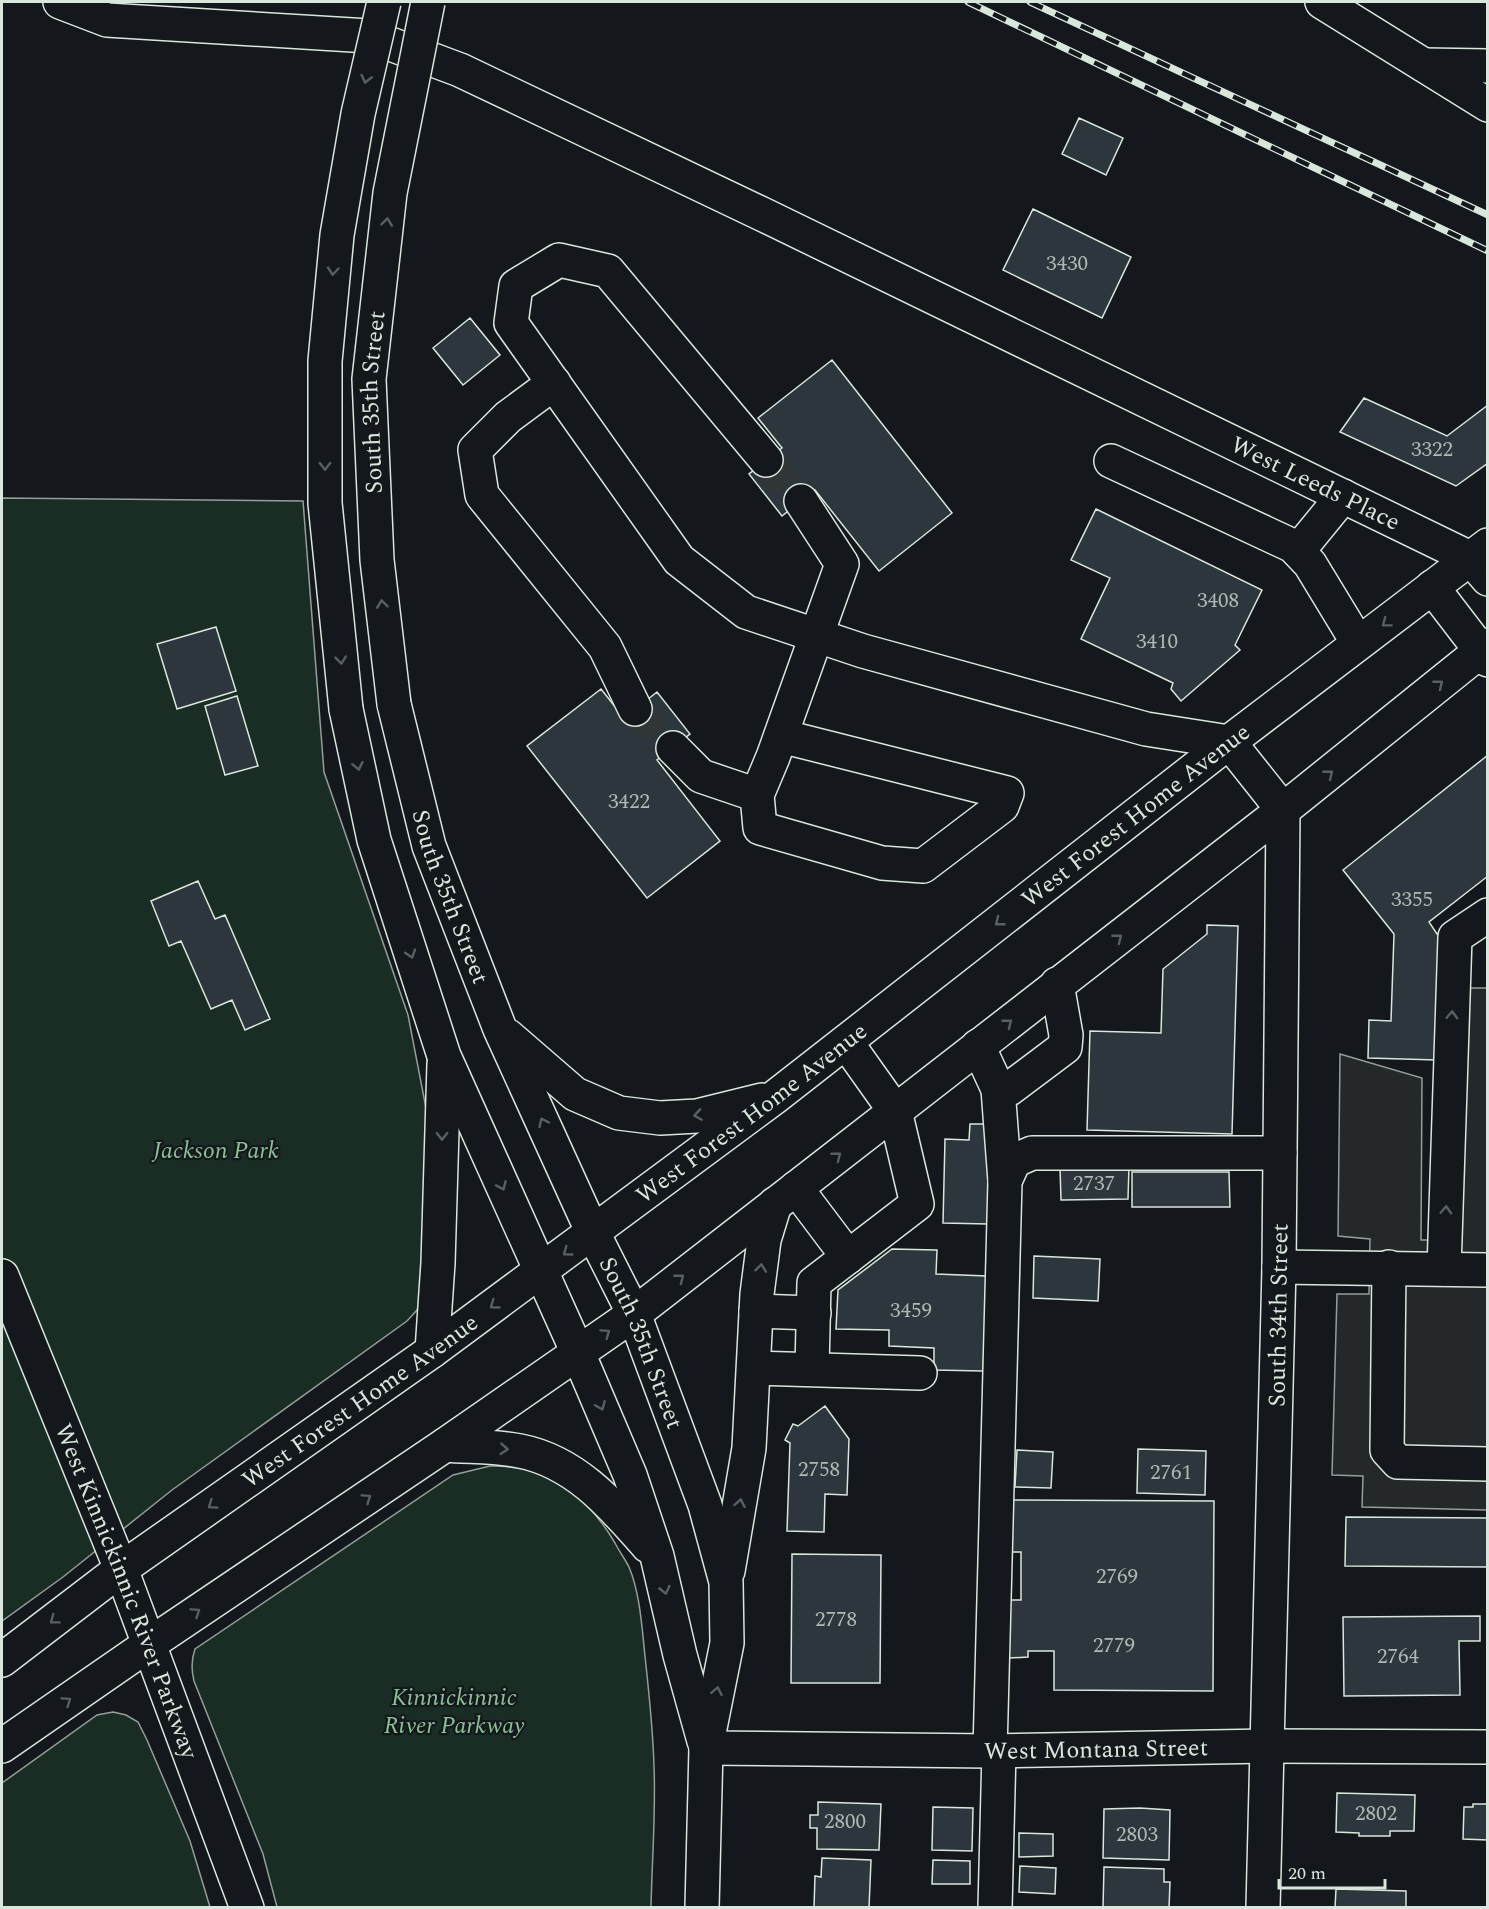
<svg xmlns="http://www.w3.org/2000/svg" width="1489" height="1909" font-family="Spectral,serif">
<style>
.green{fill:#1a2d24;stroke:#939e99;stroke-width:1.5}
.parking{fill:#24282b;stroke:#939e99;stroke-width:1.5}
.building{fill:#2c363c;stroke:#d8e6dc;stroke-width:1.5}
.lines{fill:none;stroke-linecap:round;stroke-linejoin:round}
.minor-tunnel{stroke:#313739;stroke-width:33;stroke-dasharray:33 16;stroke-linecap:butt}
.minor-casing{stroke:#d8e6dc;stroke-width:36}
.major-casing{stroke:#d8e6dc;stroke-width:36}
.minor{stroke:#14181c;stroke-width:33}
.major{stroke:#14181c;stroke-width:33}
.rail-casing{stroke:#d8e6dc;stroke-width:7}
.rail{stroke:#14181c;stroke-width:4.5;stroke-dasharray:14;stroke-linecap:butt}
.major-bridge-casing{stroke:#d8e6dc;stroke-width:36;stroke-linecap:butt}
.major-bridge{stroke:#14181c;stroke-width:33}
.oneway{stroke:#59605f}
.labels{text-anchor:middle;stroke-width:4.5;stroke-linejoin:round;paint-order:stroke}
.number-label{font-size:21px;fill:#adbab4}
.street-label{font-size:24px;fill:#d8e6dc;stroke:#14181c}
.park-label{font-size:24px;font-style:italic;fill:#8ac095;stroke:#14181c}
</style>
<rect width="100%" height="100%" fill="#14181c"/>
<path class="green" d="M2,498L303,501L324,772L408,1015L431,1134L422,1297L417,1310L407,1321L172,1490L63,1577L2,1621Z
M490,1466C547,1465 587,1495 615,1543C619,1551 625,1559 629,1567C640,1593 642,1628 645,1656C649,1693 653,1729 654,1766C656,1813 652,1860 651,1907H277L263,1854L194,1681C191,1669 191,1660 195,1649L453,1475Z
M113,1712L126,1715L138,1722L147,1740L190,1841L210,1907H2V1783L97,1715Z"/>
<path class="parking" d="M1465,988H1487V1510L1362,1507L1363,1476L1332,1475L1337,1294H1369L1370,1239L1338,1236L1340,1054L1422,1078L1421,1240H1459Z"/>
<path class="building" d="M1079,118L1123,138L1106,175L1062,154Z
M1033,209L1131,257L1102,318L1003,270Z
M470,318L500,355L463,385L433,348Z
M832,360L952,513L879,571L815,490L782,516L749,474L782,448L758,418Z
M1364,398L1447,436L1488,405V463L1456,486L1340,432Z
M1096,509L1262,590L1235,645L1240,650L1181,701L1171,689L1173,683L1081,639L1110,578L1071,560Z
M216,627L236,691L177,709L157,644Z
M601,689L624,718L657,692L690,734L657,760L720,841L647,898L527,746Z
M237,696L258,766L225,775L205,706Z
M1488,755V876L1429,922L1437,934L1441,932L1437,1060L1368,1058L1369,1020L1391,1021L1394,934L1343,870Z
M198,881L215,919L225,915L270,1019L245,1030L232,1000L211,1009L181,941L169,946L151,901Z
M1207,925L1238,926L1232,1134L1087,1130L1090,1031L1161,1033L1163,969L1207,934Z
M970,1124H991L988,1224L943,1223L945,1139L969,1140Z
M1129,1166L1128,1199L1061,1200L1060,1167Z
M1132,1172H1229L1230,1207H1132Z
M892,1249L937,1250L936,1274L987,1276L983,1371L934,1370V1348L889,1346V1330L836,1329L838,1290Z
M1034,1256L1100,1259L1098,1301L1033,1298Z
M825,1406L849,1439L847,1495L825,1494L824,1532L787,1531L790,1443L785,1440L793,1424L798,1426Z
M1138,1449L1206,1451L1205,1495L1137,1493Z
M1017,1450L1053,1452L1051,1488L1015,1487Z
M1010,1500L1214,1501L1213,1691L1054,1690V1651H1028V1657L1009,1658V1600H1021V1552H1010Z
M1346,1517L1488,1518V1567L1345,1566Z
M792,1554L881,1555L880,1683H791Z
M1480,1616V1641H1459L1460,1695L1344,1696L1343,1617Z
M1337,1793L1415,1795L1414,1831H1390V1836H1359V1833L1336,1832Z
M818,1802L881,1804L879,1850L817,1849V1828H810V1815H818Z
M1473,1804H1488V1840L1463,1839L1464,1807H1473Z
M933,1807L973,1808L972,1851L932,1850Z
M1140,1808L1170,1810L1169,1860L1103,1858L1104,1809Z
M1019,1833L1053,1834V1856L1019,1857Z
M822,1858L871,1860L869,1908H814L815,1876L821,1877Z
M933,1860L970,1861V1884H932Z
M1020,1866L1056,1868L1055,1894L1019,1892Z
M1104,1867L1164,1869V1882H1170L1169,1908H1103Z
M1336,1889L1406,1891V1908H1335Z"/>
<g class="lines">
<path class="minor-tunnel" d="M766,460L801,501
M635,709L673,748"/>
<g class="minor-casing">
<g id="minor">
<path id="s1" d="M60,2L107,20L369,36L460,70L762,214L1470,558L1488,579"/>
<path d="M1322,2L1488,105"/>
<path d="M1424,65L1488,66"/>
<path d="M554,383L508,417L475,450L482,495L605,647L635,709"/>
<path d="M766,460L608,271L559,260L516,286L511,323L679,560L746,612L863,651L1146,729L1229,742L1283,810L1279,1267L1263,1908"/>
<path d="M1111,461L1293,546L1310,564L1358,643"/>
<path d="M1298,551L1343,496"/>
<path d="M1432,587L1488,660"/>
<path d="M781,736L1007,793L1002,806L923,866L882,863L760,828L757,795L773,757L842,564L801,501"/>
<path d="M673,748L701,776L757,795"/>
<path d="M978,1046L998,1089H1009L1065,1047L1066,1035L1057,984"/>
<path d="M998,1089L1005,1181"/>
<path d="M796,1188L848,1257"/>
<path d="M1279,1267L1488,1270"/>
<path d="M1389,1267L1387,1450L1398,1462L1488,1464"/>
<path d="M1444,1269L1455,937L1488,915"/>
<path id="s2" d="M2,1276L121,1569L247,1908"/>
<path d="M756,1311L814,1313"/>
<path d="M754,1368L920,1373"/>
<path d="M812,1369L814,1283L917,1204L895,1111L846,1042"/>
<path id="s3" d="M706,1748L990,1751L1268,1746L1488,1747"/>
<path d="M990,1751L1005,1181L1014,1161L1032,1153H1280"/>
<path d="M995,1908L999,1751"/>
</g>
</g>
<g class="major-casing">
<g id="major">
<path id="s4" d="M394,704L429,846L500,1029L593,1233L634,1314L705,1505L726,1582L727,1643L706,1748L702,1908"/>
<path d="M346,709L374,840L444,1056L578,1353L630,1475L657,1556L680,1655L704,1741"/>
<path d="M508,1036L575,1094L619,1113L660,1118L697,1116L762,1100"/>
<path d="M432,1351L438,1263L444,1064"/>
<path d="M445,1445C469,1447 496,1446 520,1451C576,1462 612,1505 648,1546"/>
<path d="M728,1571L749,1448L757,1294L764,1240L775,1204"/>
<path id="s5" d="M2,1660L121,1569L432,1351L775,1097L1229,742L1488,545"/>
<path d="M2,1746L148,1645L445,1445L634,1314L1283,810L1488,645"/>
</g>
</g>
<use href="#minor" class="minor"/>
<use href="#major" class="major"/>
<g class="rail-casing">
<path id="rail" d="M968,2L1488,251
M1030,2L1488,215"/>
</g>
<use href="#rail" class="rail"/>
<g class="major-bridge-casing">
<g id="major-bridge">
<path id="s6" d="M394,704L377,560L369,379L390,193L428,2"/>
<path d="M346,709L325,503V361L337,235L358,114L384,2"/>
</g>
</g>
<use href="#major-bridge" class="major-bridge"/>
</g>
<defs><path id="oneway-chevron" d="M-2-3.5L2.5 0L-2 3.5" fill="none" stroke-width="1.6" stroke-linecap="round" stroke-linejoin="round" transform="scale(1.5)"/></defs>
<g class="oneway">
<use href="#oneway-chevron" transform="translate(366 79) rotate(103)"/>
<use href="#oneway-chevron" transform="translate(387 222) rotate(-83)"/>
<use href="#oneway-chevron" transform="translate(333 271) rotate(95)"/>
<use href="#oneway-chevron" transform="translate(325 466) rotate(90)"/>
<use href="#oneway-chevron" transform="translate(382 604) rotate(-97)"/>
<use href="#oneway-chevron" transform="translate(1386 623) rotate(143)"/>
<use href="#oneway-chevron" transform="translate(341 660) rotate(84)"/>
<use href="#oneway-chevron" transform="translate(1439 684) rotate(-39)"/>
<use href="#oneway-chevron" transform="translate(358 766) rotate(78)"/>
<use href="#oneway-chevron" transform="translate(1329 774) rotate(-39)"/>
<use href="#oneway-chevron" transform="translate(999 922) rotate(142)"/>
<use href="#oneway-chevron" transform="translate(1118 938) rotate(-38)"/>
<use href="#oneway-chevron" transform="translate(411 954) rotate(72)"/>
<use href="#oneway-chevron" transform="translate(1452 1015) rotate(-88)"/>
<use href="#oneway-chevron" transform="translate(1008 1023) rotate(-38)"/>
<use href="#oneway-chevron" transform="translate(698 1115) rotate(171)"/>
<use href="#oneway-chevron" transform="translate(543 1122) rotate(-115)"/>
<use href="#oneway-chevron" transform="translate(442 1136) rotate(91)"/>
<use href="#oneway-chevron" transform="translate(837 1156) rotate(-38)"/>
<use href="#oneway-chevron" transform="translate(502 1186) rotate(66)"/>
<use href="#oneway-chevron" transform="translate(1446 1210) rotate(-88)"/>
<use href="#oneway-chevron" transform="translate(567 1252) rotate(144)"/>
<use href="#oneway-chevron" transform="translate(761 1268) rotate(-83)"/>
<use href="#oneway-chevron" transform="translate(680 1278) rotate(-38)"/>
<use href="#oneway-chevron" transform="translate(494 1305) rotate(144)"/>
<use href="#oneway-chevron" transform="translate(606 1333) rotate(-35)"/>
<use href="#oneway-chevron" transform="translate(601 1406) rotate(67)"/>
<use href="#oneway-chevron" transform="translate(504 1449) rotate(4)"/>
<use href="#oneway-chevron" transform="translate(367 1498) rotate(-34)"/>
<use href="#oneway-chevron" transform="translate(740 1503) rotate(-80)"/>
<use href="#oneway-chevron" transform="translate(212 1505) rotate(145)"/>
<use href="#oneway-chevron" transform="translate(665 1590) rotate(77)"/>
<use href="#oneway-chevron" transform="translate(196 1612) rotate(-34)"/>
<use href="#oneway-chevron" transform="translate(54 1620) rotate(143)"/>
<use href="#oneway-chevron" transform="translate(717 1691) rotate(-79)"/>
<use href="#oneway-chevron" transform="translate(67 1701) rotate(-35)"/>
</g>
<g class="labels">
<g class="number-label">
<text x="1067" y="270">3430</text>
<text x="1432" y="456">3322</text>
<text x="1218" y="607">3408</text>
<text x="1157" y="648">3410</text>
<text x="629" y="808">3422</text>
<text x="1412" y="906">3355</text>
<text x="1094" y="1190">2737</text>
<text x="911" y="1317">3459</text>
<text x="819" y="1476">2758</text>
<text x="1171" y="1479">2761</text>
<text x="1117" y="1583">2769</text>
<text x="836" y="1626">2778</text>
<text x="1114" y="1652">2779</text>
<text x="1398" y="1663">2764</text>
<text x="1376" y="1820">2802</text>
<text x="845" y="1828">2800</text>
<text x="1137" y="1841">2803</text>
</g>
<g class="street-label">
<text dy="8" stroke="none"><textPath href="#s6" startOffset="303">South 35th Street</textPath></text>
<text dy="8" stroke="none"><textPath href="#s1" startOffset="1360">West Leeds Place</textPath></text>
<text dy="8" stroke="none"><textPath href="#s5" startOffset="1414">West Forest Home Avenue</textPath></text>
<text dy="8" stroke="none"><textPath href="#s4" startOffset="201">South 35th Street</textPath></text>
<text dy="8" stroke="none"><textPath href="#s5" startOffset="928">West Forest Home Avenue</textPath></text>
<text transform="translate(1278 1315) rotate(-89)" y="8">South 34th Street</text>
<text dy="8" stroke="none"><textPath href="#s4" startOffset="687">South 35th Street</textPath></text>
<text dy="8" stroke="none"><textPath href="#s5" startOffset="442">West Forest Home Avenue</textPath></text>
<text dy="8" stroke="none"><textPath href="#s2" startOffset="339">West Kinnickinnic River Parkway</textPath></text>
<text dy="8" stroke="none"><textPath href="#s3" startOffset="390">West Montana Street</textPath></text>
</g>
<g class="park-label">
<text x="216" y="1158">Jackson Park</text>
<text x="454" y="1705">Kinnickinnic<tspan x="454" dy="28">River Parkway</tspan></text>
</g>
</g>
<rect width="1489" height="1909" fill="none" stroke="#d8e6dc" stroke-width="6"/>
<path d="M1279 1879v9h106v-9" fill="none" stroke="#d8e6dc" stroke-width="3"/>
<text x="1288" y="1879" font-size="18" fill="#d8e6dc" stroke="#14181c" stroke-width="4.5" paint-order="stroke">20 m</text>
</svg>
